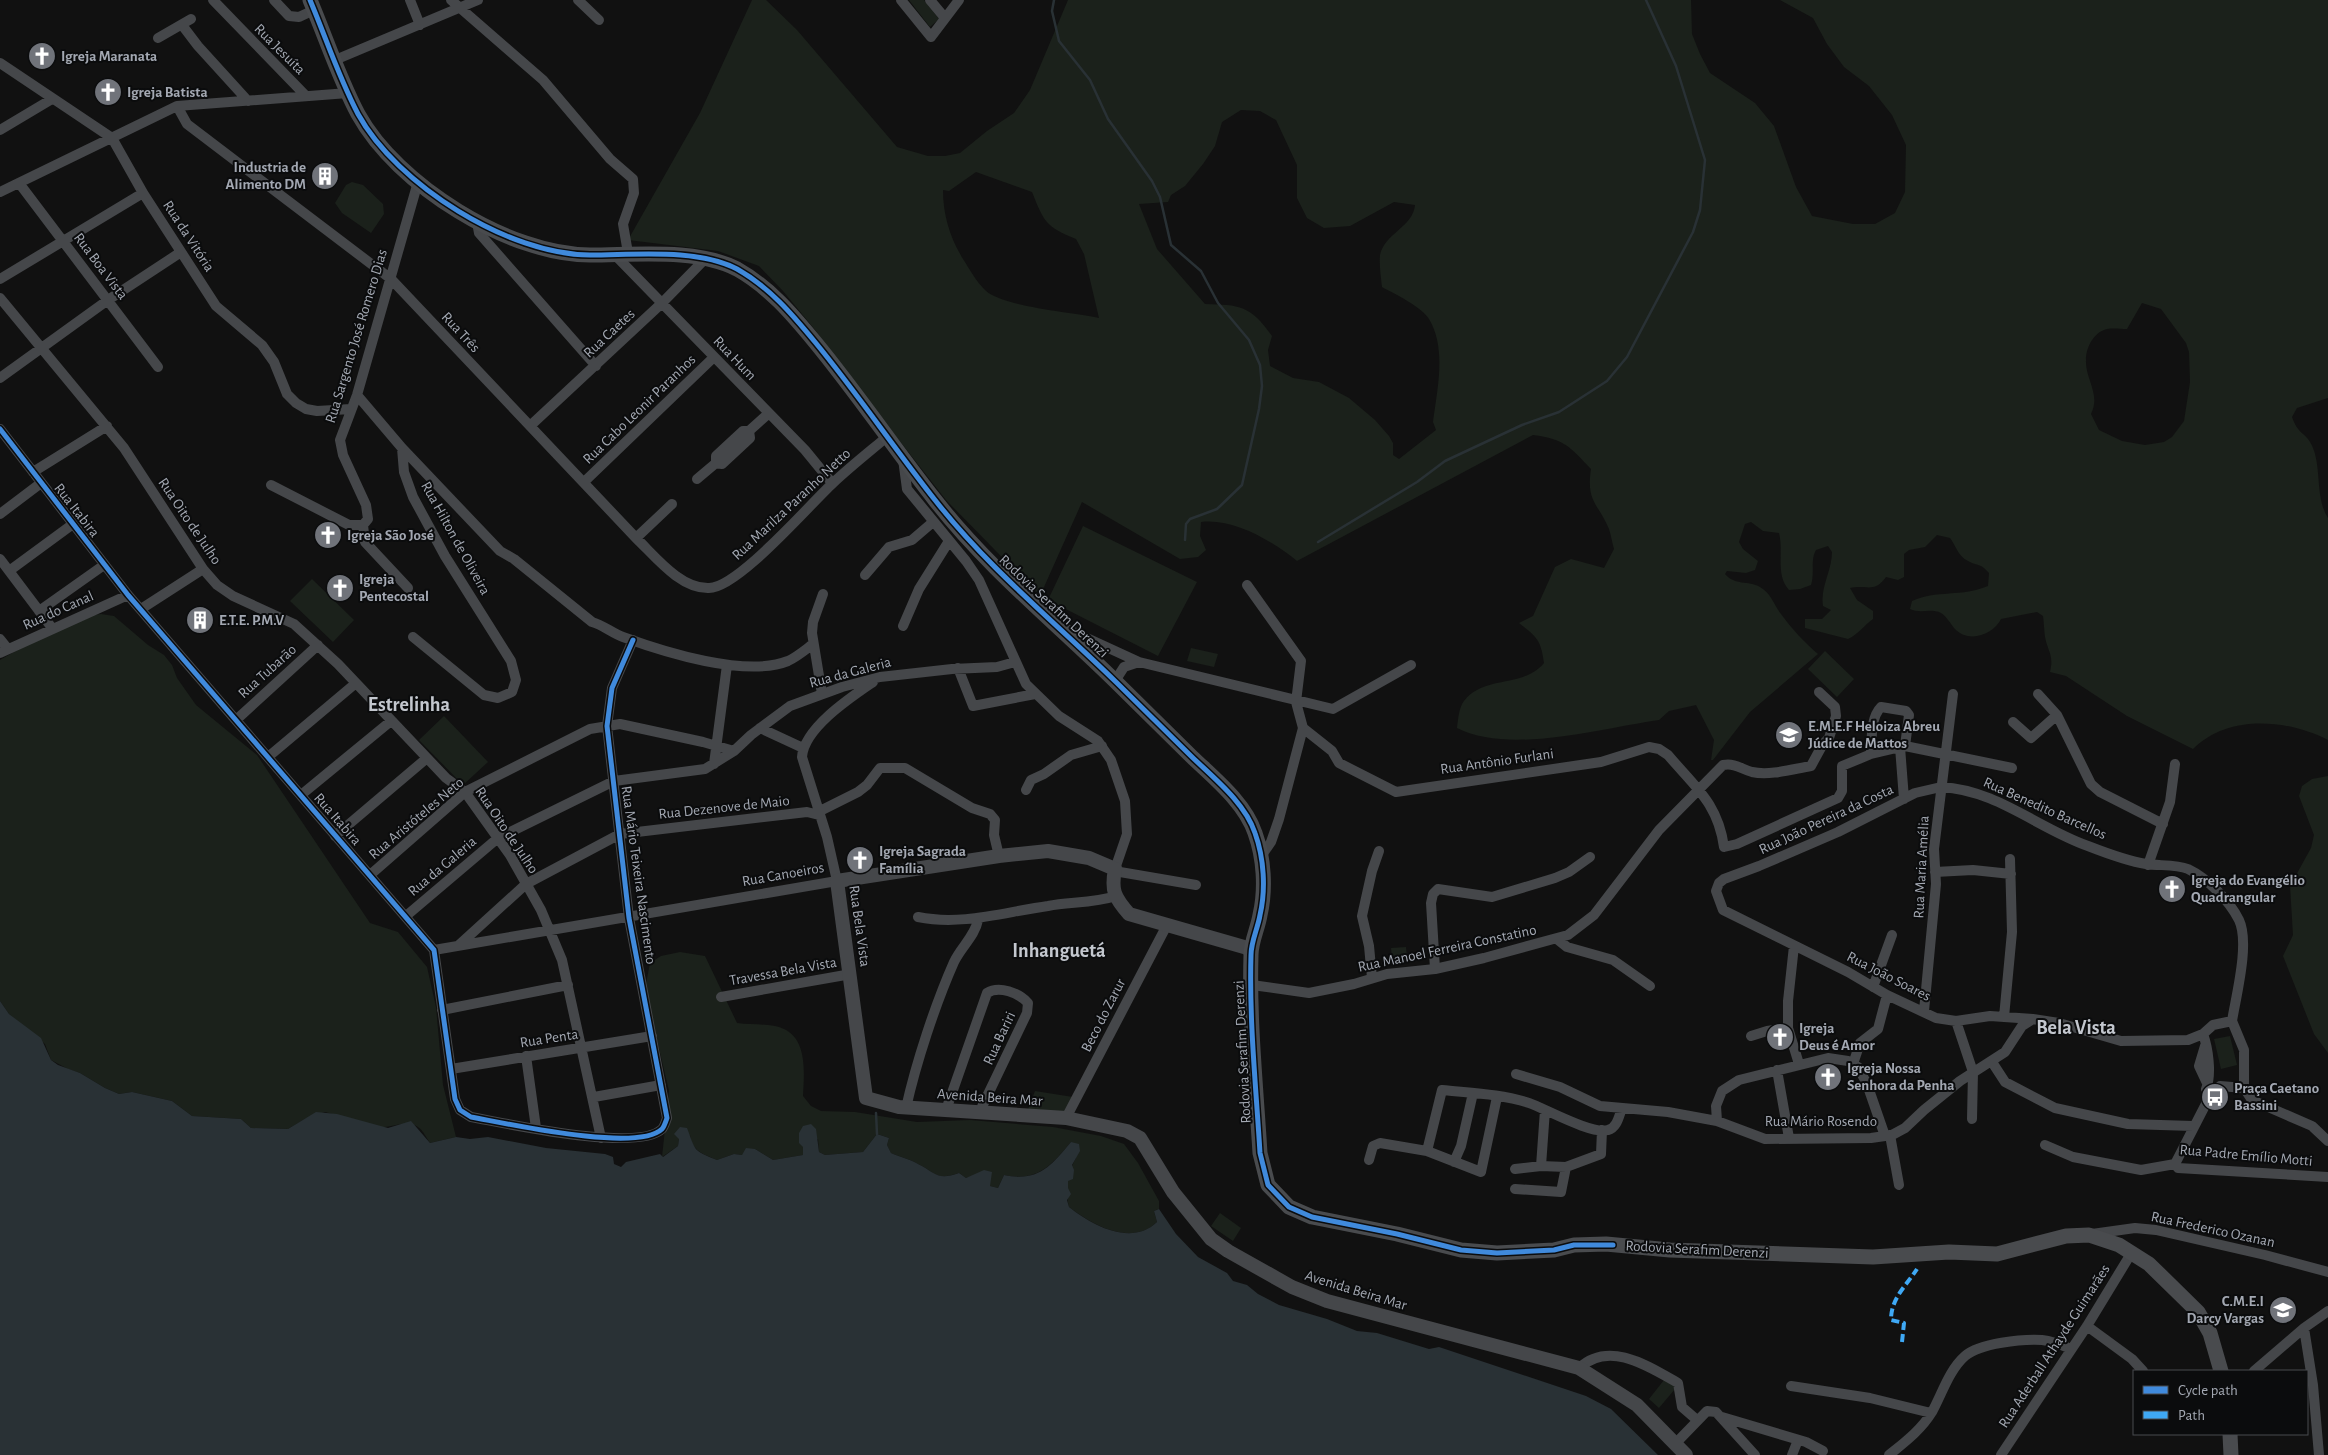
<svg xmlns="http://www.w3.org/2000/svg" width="2328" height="1455" font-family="'Alegreya Sans',sans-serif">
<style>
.green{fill:#1b211b;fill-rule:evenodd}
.water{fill:#293135}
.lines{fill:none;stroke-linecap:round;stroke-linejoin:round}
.stream{stroke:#293135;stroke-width:2.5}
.minor{stroke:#45474a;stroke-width:10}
.tertiary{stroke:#45474a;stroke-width:14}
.secondary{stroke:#494b4e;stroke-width:15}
.quiet{stroke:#3fa9f5;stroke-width:4;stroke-dasharray:8 4;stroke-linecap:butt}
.cycleway-casing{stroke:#0b0c0d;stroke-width:8}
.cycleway{stroke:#408adc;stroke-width:5}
.labels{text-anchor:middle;stroke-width:4;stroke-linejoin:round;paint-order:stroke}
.street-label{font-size:15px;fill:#a3a8b2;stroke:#0b0c0d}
.poi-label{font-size:15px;font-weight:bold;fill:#a3a8b2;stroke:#0b0c0d;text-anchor:start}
.district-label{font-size:20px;font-weight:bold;fill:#c3c7ce;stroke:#0b0c0d}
</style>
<rect width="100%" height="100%" fill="#111"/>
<path class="green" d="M752,0H766L797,30L897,147L928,156H945L960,153L987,131L1014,113L1030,90L1068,0H1691L1692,34L1700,54L1710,73L1755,103L1774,126L1796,187L1812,216L1853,224H1875L1895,213L1905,192L1906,145L1892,115L1869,86L1844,67L1827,44L1813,18L1780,0H2328V398L2297,408L2292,417C2298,434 2304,432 2310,442C2323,463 2314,496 2328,518V740C2287,719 2228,714 2193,749L2127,716L2066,676L2050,672C2054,655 2048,652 2045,637C2044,630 2044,623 2043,616L2037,612L2001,619C1993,635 1968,644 1954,628C1950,623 1947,617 1941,613C1931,608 1920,614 1910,609L1912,601C1935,590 1963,597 1988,586L1989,573C1979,562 1979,567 1968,561C1958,556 1956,546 1950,538L1937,535L1925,547L1909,550L1904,554V577L1898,580L1886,577C1874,594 1866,584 1850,588L1857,600L1873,611V619C1864,625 1859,634 1848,639L1805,628V619H1822L1831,610L1823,606C1820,587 1832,571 1832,552L1828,546L1816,550C1810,560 1815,573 1811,585L1800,589L1789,590C1775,575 1784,552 1779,533L1763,531L1751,522L1745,524L1739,542L1743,549L1758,561L1755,570L1746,573L1727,571L1725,574C1735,586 1748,580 1760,587C1771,593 1774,605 1781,614C1792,629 1804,642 1818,654L1750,712L1713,760H1711L1714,740L1696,705L1669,711L1659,720C1602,728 1510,755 1457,728C1458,720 1459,707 1464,701C1484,675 1524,688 1544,663C1541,640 1537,637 1519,623L1533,616L1555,567L1571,559L1604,568L1614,549C1612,542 1611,535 1609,529C1598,503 1586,502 1591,469C1570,447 1565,439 1533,435L1297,561C1272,541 1234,518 1201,522L1200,536L1206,550L1198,557L1180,559L1082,502L1040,596L946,500L862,393L816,331L783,291L759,266L718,251L628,240L700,113ZM1241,110L1260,111L1276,120L1297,165V198L1307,218L1324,228L1350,226L1394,202L1415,205C1413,227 1385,233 1380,255C1379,265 1381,277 1382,287C1395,294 1422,307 1429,319C1447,349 1437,390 1433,422L1436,430L1399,459L1393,455V443L1389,436L1375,420L1349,398L1319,382L1293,378L1270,366L1268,350L1272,336C1250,305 1240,305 1205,304L1157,249L1139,204L1168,202L1171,195L1185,186L1203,164L1215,146L1222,122ZM976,172L1032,192C1044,222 1046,227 1076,239L1084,254L1099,318C1073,312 1002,307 985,290C976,281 970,270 963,259C950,238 943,215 943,190L949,191ZM2142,303L2161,309L2186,343L2189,352L2190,382L2184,421L2172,437L2164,442L2145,445L2122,441L2099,430L2091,414C2101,394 2085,379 2086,360C2086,347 2094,332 2107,329C2113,328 2121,329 2127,329Z
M909,0H924L939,19L930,27Z
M352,182L363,185L383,204L384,214L371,233L342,213L335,203L346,185Z
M1083,526L1197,582L1158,656L1048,600Z
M312,579L354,620L333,642L290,601Z
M101,614L114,616L148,645L164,655L172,665L177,678L196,705L257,755L370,923L398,932L427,967L436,1007L443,1085L456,1137L430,1143C427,1139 423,1130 418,1127C407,1119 392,1128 379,1127L325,1112L305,1119L288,1129L251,1128L241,1119L192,1116L172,1101L132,1092L119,1094L105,1088L80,1073L68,1069L51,1060L45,1044L9,1014L0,1001V660C30,644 66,616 101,614Z
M1191,648L1218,654L1214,667L1187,661Z
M1825,651L1854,679L1837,697L1808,669Z
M444,716L488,762L463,785L419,740Z
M2328,776V1053L2314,1034L2283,956L2293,935L2290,886L2311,848L2314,835L2299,796L2302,786L2312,779Z
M1406,947L1407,958L1392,959L1391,948Z
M680,952L705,956L737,1023C751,1025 771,1023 784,1029C808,1040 804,1075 803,1096L811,1106L821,1111L855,1112L917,1122L970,1120L1053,1127L1101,1136L1124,1144L1138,1163L1159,1201V1209L1154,1211L1157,1222C1131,1247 1093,1225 1069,1207C1065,1191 1068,1171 1076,1158L1071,1142C1051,1166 1037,1182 1004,1175L998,1188L990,1186L976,1175L966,1178L959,1173C936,1181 936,1173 918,1164C910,1159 900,1157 891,1153L887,1145L889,1138L877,1134L863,1152L825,1155L819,1152L818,1139L803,1147V1155L773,1160L755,1149L742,1155L734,1154L717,1160C703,1154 692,1151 690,1135L679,1139L678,1146L662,1157L669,1091L645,989L650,963L661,956Z
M2230,1036L2237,1065L2221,1069L2214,1039Z
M1035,1091L1073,1097L1065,1114L1027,1112Z
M1220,1213L1241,1228L1233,1241L1211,1226Z
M1664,1380L1676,1385L1675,1389L1659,1408L1649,1399Z"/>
<path class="water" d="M0,1001L9,1014L41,1038L51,1060L58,1065L80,1073L105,1088L119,1094L132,1092L172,1101L192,1116L241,1119L251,1128L288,1129L316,1112L337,1114L388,1128L411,1121L430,1143L456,1137L470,1139L488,1137L546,1148L605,1154L613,1157L614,1164L621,1167L626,1162L660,1154L663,1157L678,1146L679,1139L674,1134L680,1127L687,1128C696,1151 692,1150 717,1160L734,1154L742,1155L746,1148L755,1149L773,1160L803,1155V1147L799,1143V1133L803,1126L811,1124L816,1129L819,1152L825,1155L863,1152L877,1134L889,1138L887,1145L891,1153C900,1157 910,1159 918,1164C936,1173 937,1181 959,1173L966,1178L984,1170L992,1172L990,1186L998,1188L1004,1175C1038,1182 1050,1167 1071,1142L1079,1144L1080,1151L1072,1165L1074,1170L1073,1179L1068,1181V1188L1071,1194L1067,1200L1069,1207C1092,1225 1131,1247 1157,1222L1154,1211L1159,1209L1176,1234L1198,1257L1227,1273L1233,1281L1247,1285L1258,1294L1279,1305L1327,1319L1357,1331L1377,1333L1429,1349L1439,1347L1586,1396L1611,1409L1658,1455H0Z"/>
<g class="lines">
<path class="stream" d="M1054,0L1052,11L1059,41L1090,80L1108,119L1152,181L1160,197L1171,245L1201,271L1218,303L1249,340L1260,365L1262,386L1259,409L1242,485L1217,509L1190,519L1186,524L1185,540
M1318,542L1417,482L1445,461L1522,425L1559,412L1607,381L1627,357L1693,232L1700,210L1705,160L1676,66L1646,0
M876,1113L877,1134"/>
<path class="minor" d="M213,0L306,96
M274,0L289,16L299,17L314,10
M410,0L420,25
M451,0L543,80L610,159L633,179L634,193L623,224L628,253
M578,0L599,20
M901,0L931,37L959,0
M930,0L945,18
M182,25L198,46L248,101
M158,38L191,19
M335,60L478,0
M0,63L112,138L143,193L216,306L262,345L274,362L287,394L296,403L306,409L317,411L351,409
M177,106L187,124L391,279L636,538C655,556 680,589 709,588C738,588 809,505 833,483C850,467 869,452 888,436
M0,130L52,99
M19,183L158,367
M0,192L177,106L348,93
M477,222L479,233L596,366
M614,254L805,450L832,483
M0,279L143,193
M0,298L124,448L203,569L217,585L233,596L294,624L338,664L446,778L465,792L510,855L541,910L562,960L601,1138
M0,378L108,300L181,252
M357,395L402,448L500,551L514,559L592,622C603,625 612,633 623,637C664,652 746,678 788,661C797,657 805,650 813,644
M530,426L662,303L706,258
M0,429L128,595L434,950L455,1099L460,1110L471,1117C505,1123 637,1153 662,1129C664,1127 666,1121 667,1118L629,918L607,726L612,688L633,640
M402,448L404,472L413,497L445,556L511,661L516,680L512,692L498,698L484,695L413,637
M903,459L907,489L966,561L979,580L1026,684L1059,716L1098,741L1111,760L1125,801L1127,834L1115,869L1120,872L1196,885
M716,463L722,464L750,438L749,431
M33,472L107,426
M697,479L716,463V456L743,431H749L768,414
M584,482L714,357
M271,485L349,525H363
M0,514L41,483
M363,525L368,519L366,505L343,455L340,440L357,395L418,182
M363,525L365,542L408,588
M636,538L672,504
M0,559L52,628
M9,571L73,524
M865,575L889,547L912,540L933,522
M1247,585L1301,661L1296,702L1303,728L1279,819L1271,842L1262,855
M141,609L203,569
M39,611L104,565
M903,626L919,589L949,541
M1065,628L1139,662
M0,639L8,649
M0,653L128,595
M958,668L973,706L1035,694
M1115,681L1124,667L1139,662L1333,709L1411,665
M822,694L812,633L813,622L823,594
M2038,694L2057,715L2091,784L2100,792L2163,824
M236,720L318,645
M2013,722L2031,738L2057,715
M760,728L803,748
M1303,728L1332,751L1339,763L1396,792L1601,762L1649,747L1659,749L1668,755C1695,787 1718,803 1724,847L1737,844L1838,798L1842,791V766L1871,754L1905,746L2012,768
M1900,747L1904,799
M1871,754C1872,740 1870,718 1881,707L1906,711L1909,715L1905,746
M268,757L356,683
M714,764L727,665
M1941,787C1997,790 2037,828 2088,846C2106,853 2127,861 2146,864C2159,866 2176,864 2188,869C2207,878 2229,900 2239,920C2250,943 2236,996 2232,1021L2213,1025L2203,1034L2188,1040L2121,1041L2059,1023L2033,1019L1990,1016L1956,1021L1936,1018L1887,995L1848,972L1723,910L1716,891L1719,883L1724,879L1759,866L1838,832L1915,793Z
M1026,790L1031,780L1044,774L1071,755L1102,746
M301,795L391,721
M818,812L858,792L867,785L880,768H905L972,808L990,814L995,820L994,835L999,856
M335,836L427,758
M2148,865L2170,802L2175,764
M1935,872L1973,870L2011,874
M370,875L465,792L590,729L620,724L703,742L734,751
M406,916L498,838L614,781L705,769L734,751L751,735L790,706L842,687L880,677L952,669L997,667L1015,662
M918,917C962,926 1004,912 1048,906C1070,902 1094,903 1116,896
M1557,939L1567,947L1613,960L1650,986
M459,945L526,884L620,834L807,812L819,815
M1794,946L1788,1001V1028L1799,1064
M434,950L837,881L827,837L802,757C804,728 851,697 873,682
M1435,969L1431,903L1433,894L1438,889L1492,897L1555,878L1569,872L1590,857
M1372,978L1369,946L1362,916L1372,871L1379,851
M1252,985L1309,993L1354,984L1387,974L1435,969L1484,958L1568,935L1594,915L1659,830L1723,765C1736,763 1741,769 1752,772C1770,776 1793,769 1811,766L1823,744L1829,738L1836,716L1835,707L1819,692
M1873,987L1892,935
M721,997L851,974
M442,1010L568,985
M1924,1011L1936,884L1934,849L1953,694
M2004,1017L2012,932L2010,859
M1956,1021L1973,1072L1972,1119
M2232,1021L2244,1050V1088
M2203,1034C2208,1048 2212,1074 2206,1089L2211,1094
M1751,1036L1767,1031L1788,1028
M2205,1046L2199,1066L2207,1083
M526,1056L536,1128
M1992,1062L2005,1082L2055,1108L2128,1124L2193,1126
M1853,1064L1860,1043L1878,1029L1887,995
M451,1069L652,1036
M1777,1070L1789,1138
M1516,1074L1560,1087L1600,1106L1668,1112L1717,1121L1765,1139L1871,1138L1892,1135L1905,1128L1924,1110L1960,1081L2005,1052L2022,1026L2033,1019
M2220,1086L2244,1088L2252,1100L2312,1126L2328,1141
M594,1097L661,1085
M906,1108C916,1063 935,1005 954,962C961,947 975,936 978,920
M946,1110L987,993C999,985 1019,993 1028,1003L1027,1013L980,1111
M1066,1118L1167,925
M1717,1121L1716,1106L1722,1091L1739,1080L1828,1058L1848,1061L1858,1067L1867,1084L1885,1136
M1890,1135L1899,1185
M2045,1145L2073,1157L2141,1170L2175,1164L2178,1168L2328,1177
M1427,1151L1442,1090C1470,1093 1502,1094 1529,1103C1546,1109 1592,1135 1608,1130C1617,1128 1619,1116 1622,1108
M1369,1160L1373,1146L1380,1143L1427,1151L1481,1172L1497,1097
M1454,1162L1461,1146L1473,1093
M2175,1164L2211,1094
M1541,1166L1545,1110
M1515,1169L1541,1166L1566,1167L1601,1154L1602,1130
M1515,1189L1561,1192L1566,1167
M2092,1234L2135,1228L2156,1230L2265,1255L2328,1272
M2087,1326L2132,1359L2143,1371
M2304,1328L2313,1385L2319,1455
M1579,1368C1609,1340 1648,1366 1678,1383L1682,1407L1697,1420
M2254,1371L2304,1328L2328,1311
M1791,1386L1870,1398L1931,1413
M1722,1417L1806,1442L1823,1451
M1675,1444L1707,1411L1716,1412L1755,1455
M1792,1455L1798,1440
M1889,1455C1905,1442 1921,1430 1932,1412C1942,1394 1949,1370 1965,1356C1980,1343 2022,1339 2042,1340C2052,1341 2062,1345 2071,1349
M2001,1455L2087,1326L2132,1252"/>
<path class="tertiary" d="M1251,949L1129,914C1114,897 1111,890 1115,869L1089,858L1048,851L999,856L837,881L866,1098L899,1107L1066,1118L1127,1131L1140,1138L1173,1192L1211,1239L1228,1251L1292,1287L1327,1301L1579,1368L1637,1405L1686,1455"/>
<path class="secondary" d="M310,0C326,38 339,78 358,114C397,185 509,255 590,255C635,255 697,248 737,269C769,287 792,314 815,342C857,393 894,448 935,500C988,568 1055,622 1116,682C1141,707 1167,732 1192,757C1215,779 1245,803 1255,833C1264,858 1266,889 1260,915C1258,928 1251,941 1251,955C1249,1020 1256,1087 1260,1153L1268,1185L1289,1207L1312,1217L1397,1234L1461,1250L1497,1253L1554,1250L1574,1245L1606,1244L1670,1250L1873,1257L1949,1252L1997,1254L2066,1236L2089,1235L2119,1245L2149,1264L2198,1312L2210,1333L2221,1371
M2230,1434L2231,1455"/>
<path class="quiet" d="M1902,1342L1904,1323L1891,1320C1891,1298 1906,1286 1917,1269"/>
<g class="cycleway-casing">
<path id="cycleway" d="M310,0C326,38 339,78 358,114C397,185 509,255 590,255C635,255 697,248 737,269C769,287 792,314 815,342C857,393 894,448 935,500C988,568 1055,622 1116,682C1141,707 1167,732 1192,757C1215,779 1245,803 1255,833C1264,858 1266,889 1260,915C1258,928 1251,941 1251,955C1249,1020 1256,1087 1260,1153L1268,1185L1289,1207L1312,1217L1397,1234L1461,1250L1497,1253L1554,1250L1574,1245H1613
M0,429L128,595L434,950L455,1099L460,1110L471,1117C505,1123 637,1153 662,1129C664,1127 666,1121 667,1118L629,918L607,726L612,688L633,640"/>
</g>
<use href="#cycleway" class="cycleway"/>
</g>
<defs>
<g id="church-disc" transform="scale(1.4375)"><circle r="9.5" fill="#70737a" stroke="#0b0c0d"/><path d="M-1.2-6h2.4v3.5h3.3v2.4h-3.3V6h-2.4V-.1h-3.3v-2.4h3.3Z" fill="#fff"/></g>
<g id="building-disc" transform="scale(1.4375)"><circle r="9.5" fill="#70737a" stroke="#0b0c0d"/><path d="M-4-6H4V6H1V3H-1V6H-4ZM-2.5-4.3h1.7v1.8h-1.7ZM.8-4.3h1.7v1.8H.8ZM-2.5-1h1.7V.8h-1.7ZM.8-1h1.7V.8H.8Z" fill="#fff"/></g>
<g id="school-disc" transform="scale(1.4375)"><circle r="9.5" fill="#70737a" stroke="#0b0c0d"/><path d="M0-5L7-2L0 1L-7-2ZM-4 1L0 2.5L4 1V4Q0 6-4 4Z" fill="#fff"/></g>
<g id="bus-disc" transform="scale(1.4375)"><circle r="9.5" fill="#70737a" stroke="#0b0c0d"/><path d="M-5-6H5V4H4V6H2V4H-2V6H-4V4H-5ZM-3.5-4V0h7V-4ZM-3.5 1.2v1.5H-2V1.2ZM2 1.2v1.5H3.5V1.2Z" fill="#fff"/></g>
</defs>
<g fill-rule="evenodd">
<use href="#church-disc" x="42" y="56"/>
<use href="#church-disc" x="108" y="92"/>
<use href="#building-disc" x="325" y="176"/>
<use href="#church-disc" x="328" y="535"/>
<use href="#church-disc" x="340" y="588"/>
<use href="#building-disc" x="200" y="620"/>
<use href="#school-disc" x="1789" y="735"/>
<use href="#church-disc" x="860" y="860"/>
<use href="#church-disc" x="2172" y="889"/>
<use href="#church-disc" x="1780" y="1037"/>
<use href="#church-disc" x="1828" y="1077"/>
<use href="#bus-disc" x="2215" y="1097"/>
<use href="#school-disc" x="2283" y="1310"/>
</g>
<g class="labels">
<g class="street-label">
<text transform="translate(280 49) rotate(45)" y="5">Rua Jesuíta</text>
<text transform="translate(189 236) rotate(57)" y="5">Rua da Vitória</text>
<text transform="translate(101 266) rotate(53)" y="5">Rua Boa Vista</text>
<text transform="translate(461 332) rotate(47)" y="5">Rua Três</text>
<text transform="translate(609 333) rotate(-43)" y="5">Rua Caetes</text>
<text transform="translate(356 336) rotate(-73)" y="5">Rua Sargento José Romero Dias</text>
<text transform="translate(735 358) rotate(46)" y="5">Rua Hum</text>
<text transform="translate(639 409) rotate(-44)" y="5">Rua Cabo Leonir Paranhos</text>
<text transform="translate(791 504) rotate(-43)" y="5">Rua Marilza Paranho Netto</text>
<text transform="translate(77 510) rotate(52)" y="5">Rua Itabira</text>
<text transform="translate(190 521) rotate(56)" y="5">Rua Oito de Julho</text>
<text transform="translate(456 538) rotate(61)" y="5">Rua Hilton de Oliveira</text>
<text transform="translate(1054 606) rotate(43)" y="5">Rodovia Serafim Derenzi</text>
<text transform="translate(58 610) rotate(-24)" y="5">Rua do Canal</text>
<text transform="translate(267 671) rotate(-42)" y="5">Rua Tubarão</text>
<text transform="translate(850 672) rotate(-15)" y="5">Rua da Galeria</text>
<text transform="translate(1497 761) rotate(-8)" y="5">Rua Antônio Furlani</text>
<text transform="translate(724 807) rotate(-6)" y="5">Rua Dezenove de Maio</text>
<text transform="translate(2045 808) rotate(24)" y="5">Rua Benedito Barcellos</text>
<text transform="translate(416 818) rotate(-40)" y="5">Rua Aristóteles Neto</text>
<text transform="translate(338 819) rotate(49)" y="5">Rua Itabira</text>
<text transform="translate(1826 819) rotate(-25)" y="5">Rua João Pereira da Costa</text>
<text transform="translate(507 830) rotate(56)" y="5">Rua Oito de Julho</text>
<text transform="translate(442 866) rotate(-40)" y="5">Rua da Galeria</text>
<text transform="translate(1921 867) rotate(-87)" y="5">Rua Maria Amélia</text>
<text transform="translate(783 874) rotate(-10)" y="5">Rua Canoeiros</text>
<text transform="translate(639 875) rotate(82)" y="5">Rua Mário Teixeira Nascimento</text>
<text transform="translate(860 926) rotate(82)" y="5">Rua Bela Vista</text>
<text transform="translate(1447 948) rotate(-12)" y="5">Rua Manoel Ferreira Constatino</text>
<text transform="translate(783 971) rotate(-10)" y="5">Travessa Bela Vista</text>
<text transform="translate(1889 976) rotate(27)" y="5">Rua João Soares</text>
<text transform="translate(1103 1015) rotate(-63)" y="5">Beco do Zarur</text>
<text transform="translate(549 1038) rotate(-9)" y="5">Rua Penta</text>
<text transform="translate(999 1038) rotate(-65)" y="5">Rua Bariri</text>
<text transform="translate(1242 1052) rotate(-93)" y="5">Rodovia Serafim Derenzi</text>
<text transform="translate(990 1097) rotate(4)" y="5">Avenida Beira Mar</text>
<text x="1821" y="1126">Rua Mário Rosendo</text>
<text transform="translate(2246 1155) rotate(5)" y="5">Rua Padre Emílio Motti</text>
<text transform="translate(2213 1229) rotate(12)" y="5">Rua Frederico Ozanan</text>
<text transform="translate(1697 1249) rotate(3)" y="5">Rodovia Serafim Derenzi</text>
<text transform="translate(1356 1290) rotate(17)" y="5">Avenida Beira Mar</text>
<text transform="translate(2054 1346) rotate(-57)" y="5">Rua Aderball Athayde Guimarães</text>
</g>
<g class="poi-label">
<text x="61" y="61">Igreja Maranata</text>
<text x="127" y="97">Igreja Batista</text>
<text x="306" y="172" text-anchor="end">Industria de<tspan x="306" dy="17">Alimento DM</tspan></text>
<text x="347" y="540">Igreja São José</text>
<text x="359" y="584">Igreja<tspan x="359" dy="17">Pentecostal</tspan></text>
<text x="219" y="625">E.T.E. P.M.V</text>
<text x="1808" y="731">E.M.E.F Heloiza Abreu<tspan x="1808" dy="17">Júdice de Mattos</tspan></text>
<text x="879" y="856">Igreja Sagrada<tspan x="879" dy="17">Família</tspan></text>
<text x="2191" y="885">Igreja do Evangélio<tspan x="2191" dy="17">Quadrangular</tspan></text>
<text x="1799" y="1033">Igreja<tspan x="1799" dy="17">Deus é Amor</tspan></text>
<text x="1847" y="1073">Igreja Nossa<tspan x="1847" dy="17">Senhora da Penha</tspan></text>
<text x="2234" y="1093">Praça Caetano<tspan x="2234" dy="17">Bassini</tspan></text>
<text x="2264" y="1306" text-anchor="end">C.M.E.I<tspan x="2264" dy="17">Darcy Vargas</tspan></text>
</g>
<g class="district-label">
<text x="409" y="711">Estrelinha</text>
<text x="1059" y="957">Inhanguetá</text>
<text x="2076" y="1034">Bela Vista</text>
</g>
</g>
<rect x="2133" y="1370" width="175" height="65" fill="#0b0c0d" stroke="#484a4f"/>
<rect x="2143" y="1386" width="25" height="8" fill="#408adc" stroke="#484a4f"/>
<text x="2178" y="1395" font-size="15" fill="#a3a8b2">Cycle path</text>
<rect x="2143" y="1411" width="25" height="8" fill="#3fa9f5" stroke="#484a4f"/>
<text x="2178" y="1420" font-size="15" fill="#a3a8b2">Path</text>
</svg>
